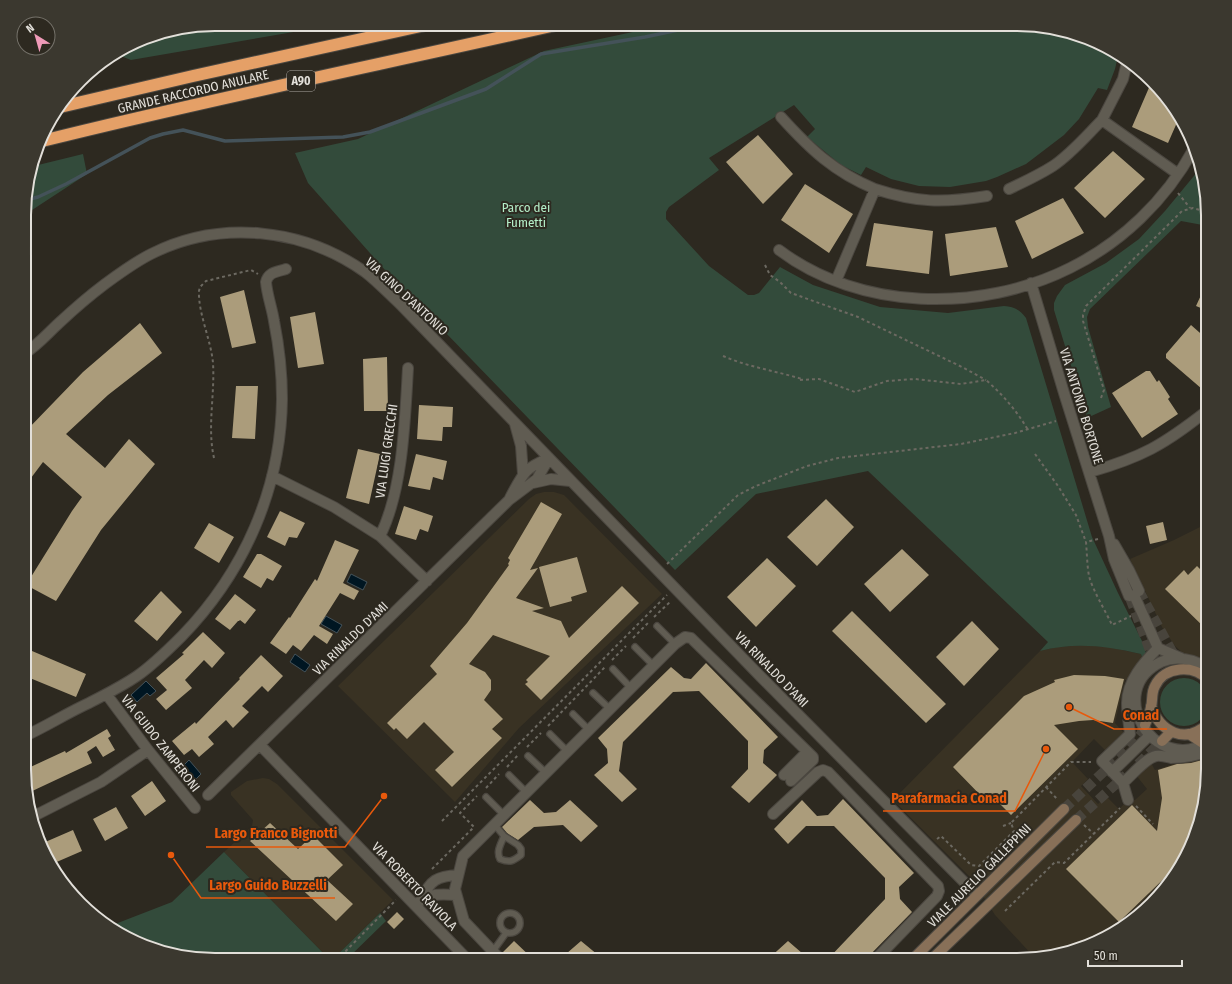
<svg xmlns="http://www.w3.org/2000/svg" width="1232" height="984" font-family="'Fira Sans Condensed',sans-serif">
<style>
.built{fill:#393223}
.green{fill:#334b3b}
.water{fill:#001622;stroke:#445259}
.lines{fill:none;stroke-linecap:round;stroke-linejoin:round}
.stream{stroke:#445259;stroke-width:3.5}
.building{fill:#ab9c7b}
.street-tunnel{stroke:#48443c;stroke-width:10;stroke-dasharray:10 5;stroke-linecap:butt}
.secondary-tunnel{stroke:#48443c;stroke-width:10;stroke-dasharray:10 5;stroke-linecap:butt}
.lane-casing{stroke:#4b4740;stroke-width:8}
.street-casing{stroke:#4b4740;stroke-width:12}
.secondary-casing{stroke:#4b4740;stroke-width:12}
.highway-casing{stroke:#4b4740;stroke-width:14}
.path{stroke:#6c6961;stroke-width:2;stroke-dasharray:3 3;stroke-linecap:butt}
.lane{stroke:#605c52;stroke-width:5.5}
.street{stroke:#605c52;stroke-width:10}
.secondary{stroke:#887058;stroke-width:10}
.highway{stroke:#e5a067;stroke-width:12}
.labels{text-anchor:middle;stroke-width:4;stroke-linejoin:round;paint-order:stroke}
.shield{fill:#2d2920;stroke:#aca8a2;stroke-width:1}
.shield-label{font-size:12px;font-weight:bold;fill:#e2dfd9}
.street-label{font-size:13px;fill:#e2dfd9;stroke:#2d2920}
.park-label{font-size:13px;fill:#b4eec8;stroke:#2d2920}
.rim{fill:none;stroke:#e2dfd9;stroke-width:2}
.leader{fill:none;stroke:#e8590c;stroke-width:1.5}
.callout-dot{fill:#e8590c;stroke:#2d2920;stroke-width:1.5}
.callout-label{font-size:14px;text-anchor:middle;font-weight:bold;fill:#e8590c;stroke:#2d2920;stroke-width:4;stroke-linejoin:round;paint-order:stroke}
</style>
<rect width="100%" height="100%" fill="#2d2920"/>
<path class="built" d="M544,492H554L564,495L662,594L519,728L455,802L338,686L529,499L536,494Z
M1208,523V668L1189,659L1175,646L1162,627L1130,559L1174,540Z
M1084,645L1108,647L1141,654L1142,657L1136,668L1133,680H1125L1115,723L1125,734L1107,752L1094,739L1072,762L1088,779L1081,786L1098,804L1106,796L1119,809L1129,799L1135,800L1147,789L1136,775L1150,761L1155,770L1204,754L1208,756V781L1193,842L1160,895L1090,945L1034,957L995,915L973,880L893,800L1040,651L1057,647Z
M263,778L269,779L277,784L393,900L332,960H330L224,852L252,826L253,820L231,795V792L247,781Z"/>
<path class="green" d="M215,24H340L131,60L118,55L154,34Z
M670,24H1029L1090,38L1118,56L1115,69L1107,90L1098,88L1079,119L1064,135L1026,164L997,177L986,181L950,187L919,186L891,179L866,167L861,175L841,165L807,137L815,129L794,105L709,158L719,170L669,207L666,212V219L709,266L748,295H754L759,293L780,267L813,285L880,307L948,313L1004,306C1015,307 1020,310 1026,318L1092,537L1118,593L1145,647L1146,656L1142,657L1141,654C1104,646 1077,642 1040,651L1048,642L868,471L756,494L675,570L385,270L308,183L295,153L358,139L544,51Z
M83,154L87,174L26,214V190L34,166Z
M1198,171L1208,215V226L1181,221L1090,309L1087,317L1088,327L1111,407L1087,418L1054,310V303L1057,296L1065,285L1106,263L1139,239L1165,211Z
M1160 702a24 24 0 1 1 48 0a24 24 0 1 1-48 0Z
M224,852L330,960H203L142,946L110,926L172,902Z
M380,913L386,921L346,960H332Z"/>
<path class="water" d="M351,574L367,582L363,590L347,582Z
M326,616L342,625L337,633L321,624Z
M295,654L310,665L305,672L290,662Z
M146,681L156,691L150,696L147,693L137,702L131,695Z
M189,760L201,774L195,780L183,766Z"/>
<g class="lines">
<path class="stream" d="M26,200L38,197L66,184L150,138L163,134L183,130L225,141L343,137L370,132L486,89L541,54L645,37L683,29L723,24"/>
</g>
<path class="building" d="M1151,83L1179,118L1168,143L1132,127Z
M758,135L793,174L763,204L726,162Z
M1113,151L1145,179L1105,218L1074,188Z
M805,184L853,214L829,253L781,220Z
M1063,198L1084,233L1032,259L1015,221Z
M874,223L933,231L929,274L866,266Z
M996,227L1008,267L950,276L945,234Z
M1208,280V311L1196,306Z
M244,290L256,343L232,348L220,297Z
M315,312L324,364L298,368L290,317Z
M140,323L162,353L108,395L66,434L105,468L129,439L155,464L101,530L56,601L26,585L72,511L82,497L43,462L25,486V432L83,372Z
M1191,325L1208,340V382L1202,389L1166,358V354Z
M387,357L388,411H364L363,359Z
M1146,371H1150L1157,382L1159,380L1170,397L1168,399L1178,414L1142,438L1112,393Z
M236,386H258L255,439L232,438Z
M419,405L453,407L452,427H443L442,441L417,439Z
M358,449L380,454L369,504L346,498Z
M416,454L447,461L443,480L433,477L430,490L408,486Z
M826,499L854,527L817,566L787,537Z
M541,502L562,514L530,570L538,568L516,598L544,608L532,611L561,621L569,638L622,586L639,603L541,700L525,684L528,682L526,680L550,656L493,635L469,664L485,672L491,680V690L484,700L503,719L492,729L502,738L452,787L435,770L454,752L424,722L407,739L396,728L394,730L387,723L437,674L430,666L467,623L509,565L508,564L510,560L508,558Z
M404,506L433,516L428,532L420,529L416,540L395,534Z
M280,511L305,523L297,538L289,537L285,546L267,537Z
M1163,522L1167,540L1150,544L1146,526Z
M209,523L234,537L219,563L194,548Z
M335,540L359,550L343,583L359,591L354,600L340,593L319,626L333,634L327,644L314,635L301,651L293,645L286,654L270,643L289,617L290,618L315,579L317,581Z
M902,549L929,575L890,612L864,584Z
M257,554H261L282,566L273,581L267,578L261,588L243,577Z
M577,557L587,592L571,597L572,601L550,607L539,567Z
M767,558L796,586L756,627L727,597Z
M1197,566L1208,577V631L1165,589L1184,570L1188,575Z
M161,591L182,612L157,641L134,621Z
M235,594L256,610L245,624L240,620L239,621H238L230,630L215,619Z
M852,611L946,704L926,723L832,631Z
M972,621L999,649L964,686L936,657Z
M203,632L225,653L212,668L204,660L185,680L192,688L166,710L156,699L167,690L156,678L184,654L182,653Z
M25,648L86,674L76,697L25,676Z
M261,655L283,676L268,692L262,686L242,706L249,712L233,728L226,720L208,737L214,744L199,757L192,749L184,755L172,741L195,722L196,724L240,679L239,678Z
M706,663L778,737L764,750L763,763L777,775L749,803L731,787L748,769V741L699,691L673,692L623,742L619,771L637,789L622,802L594,775L608,763L607,749L598,738L671,667L684,678L691,679Z
M1074,675L1105,676L1124,679L1113,723L1093,720L1079,721L1054,725L1078,749L1011,815L993,797L988,803L953,767L1024,696L1055,682L1054,680Z
M107,729L111,736L108,738L115,750L103,757L96,746L87,752L92,763L28,793L24,781V770L65,751L66,753Z
M1206,759L1208,770V781L1193,842L1179,864L1119,922L1066,869L1132,805L1157,831L1162,798L1158,770L1177,764L1191,763Z
M152,781L166,801L145,816L131,796Z
M843,799L914,873L899,887L900,899L912,912L865,960H827L885,899V878L834,826H806L788,844L774,829L802,800L817,816L828,815Z
M530,800L544,813L556,812L570,800L598,826L581,842L563,825L534,827L518,840L507,833L502,827Z
M116,807L128,828L105,841L93,819Z
M270,823L298,849L313,835L343,865L327,880L353,904L336,921L250,841Z
M73,830L82,851L52,864L43,843Z
M397,912L404,919L394,929L387,922Z
M514,941L534,960H507L503,952Z
M581,941L598,955L592,960H559Z
M788,941L810,960H767Z"/>
<g class="lines">
<path class="street-tunnel" d="M1139,591L1175,657
M1130,598L1154,661"/>
<path class="secondary-tunnel" d="M1138,764L1162,741
M1064,809L1128,749L1141,734L1145,725
M1076,820L1126,775"/>
<g class="lane-casing">
<path id="lane" d="M657,626L675,644
M635,647L653,665
M613,669L631,688
M593,693L610,709
M573,714L589,730
M550,734L567,751
M528,756L546,773
M509,775L526,792
M486,797L504,815
M494,824L504,836
M504,836L518,845L521,849V855C513,861 510,863 500,859C496,851 501,844 504,836Z
M500 923a10 10 0 1 1 20 0a10 10 0 1 1-20 0Z
M493,951L506,933"/>
</g>
<g class="street-casing">
<path id="street" d="M1127,62L1123,79L1102,120L1178,174
M781,117C810,149 834,172 875,189
M1009,189C1024,182 1039,175 1053,166C1071,154 1087,135 1102,120
M779,250C860,311 980,313 1070,268C1121,243 1166,200 1193,150
M836,281L875,189C918,203 943,203 987,196
M1031,283L1064,393L1109,536L1114,559L1129,596
M25,353C38,345 48,333 59,323C74,309 89,296 105,284C120,273 135,262 151,254C220,219 303,228 365,272C378,282 389,294 401,305L761,677L977,895
M515,424L521,446L523,474
M1090,472C1111,466 1132,459 1151,449C1172,438 1190,424 1208,410
M272,476L334,507L380,536L427,581
M533,483L551,479L570,481
M510,498C523,474 523,469 549,458
M380,536C403,490 405,420 408,368
M1114,544L1129,570L1139,591
M1158,648L1181,658
M107,695L148,750L195,808
M25,736C47,726 67,713 89,703C106,694 121,687 137,676C153,665 168,650 182,636C244,572 281,489 282,399C282,373 279,346 274,321C272,308 267,295 266,282C268,272 277,272 286,269
M1208,742C1154,776 1103,690 1161,662C1177,655 1193,659 1208,668
M260,745L468,960
M1112,772L1149,736
M784,775L807,752
M1123,783L1102,761L1130,734C1129,724 1127,714 1127,703C1127,681 1144,662 1158,648L1134,595
M208,795L509,500L537,479L549,458
M1128,800L1123,783C1131,776 1146,758 1156,756C1161,755 1167,757 1171,758C1184,758 1196,756 1208,751
M773,814L818,772L823,770L828,772L938,886L939,891L937,896L875,960
M34,816L101,782L148,750
M422,900C429,880 438,876 458,875
M419,902C429,893 444,894 456,895
M501,960L464,921L455,889L463,856L675,644L685,637L691,638L813,757V760L791,781"/>
</g>
<g class="secondary-casing">
<path id="secondary" d="M1151,706C1160,732 1185,745 1208,724
M1145,725C1147,719 1150,713 1151,707C1153,700 1151,693 1155,686C1164,666 1194,664 1208,680
M1189,734L1203,743
M1162,741L1171,732
M912,960L1064,809
M931,960L1076,820"/>
</g>
<g class="highway-casing">
<path id="highway" d="M60,107L193,76L430,24
M42,141C214,98 388,63 560,24"/>
</g>
<path class="path" d="M1178,193L1190,208
M765,265L770,275L780,282L791,293L858,317L962,367L986,380
M723,356C748,367 776,371 802,379
M800,380L819,379L855,392L887,381L915,379L961,384L986,380C1003,395 1017,411 1028,430
M1101,398L1104,390L1083,321V315L1086,306L1182,211L1193,208L1207,212
M1035,454L1058,486L1076,515L1086,542
M214,458C207,427 215,395 213,363C211,340 198,313 199,291L200,287L206,281L251,270L258,274
M1098,539L1086,542C1087,553 1087,565 1089,576C1093,591 1105,610 1112,625L1131,616
M667,564L738,495L756,486L807,466L838,458L961,444L1015,433L1056,421
M654,617L671,601
M633,638L648,623
M612,660L626,646
M548,726L605,667
M527,747L541,733
M507,767L519,754
M1046,787L1058,800
M486,788L499,774
M1136,806L1153,824
M442,821L667,595
M1084,825L1094,834
M1003,826L1011,823
M937,839L941,836L971,865L979,866L1014,831L1011,823L1071,762H1091
M432,869L474,827L460,813L477,796
M1005,911L1055,862L1064,863L1120,808
M337,960L396,900"/>
<use href="#lane" class="lane"/>
<use href="#street" class="street"/>
<use href="#secondary" class="secondary"/>
<use href="#highway" class="highway"/>
</g>
<g class="labels">
<rect class="shield" x="287" y="71" width="28" height="20" rx="3"/>
<g class="shield-label">
<text x="301" y="85">A90</text>
</g>
<g class="street-label">
<text transform="translate(193 91) rotate(-13)" y="5">GRANDE RACCORDO ANULARE</text>
<text transform="translate(407 296) rotate(43)" y="5">VIA GINO D'ANTONIO</text>
<text transform="translate(1082 406) rotate(73)" y="5">VIA ANTONIO BORTONE</text>
<text transform="translate(386 451) rotate(-82)" y="5">VIA LUIGI GRECCHI</text>
<text transform="translate(350 638) rotate(-44)" y="5">VIA RINALDO D'AMI</text>
<text transform="translate(772 669) rotate(46)" y="5">VIA RINALDO D'AMI</text>
<text transform="translate(161 743) rotate(52)" y="5">VIA GUIDO ZAMPERONI</text>
<text transform="translate(979 875) rotate(-45)" y="5">VIALE AURELIO GALLEPPINI</text>
<text transform="translate(415 886) rotate(46)" y="5">VIA ROBERTO RAVIOLA</text>
</g>
<g class="park-label">
<text x="526" y="212">Parco dei<tspan x="526" dy="15">Fumetti</tspan></text>
</g>
</g>
<path d="M0 0H1232V984H0ZM215 31H1017A184 184 0 0 1 1201 215V769A184 184 0 0 1 1017 953H215A184 184 0 0 1 31 769V215A184 184 0 0 1 215 31Z" fill="#3b382f" fill-rule="evenodd"/>
<path class="rim" d="M215 31H1017A184 184 0 0 1 1201 215V769A184 184 0 0 1 1017 953H215A184 184 0 0 1 31 769V215A184 184 0 0 1 215 31Z"/>
<path class="leader" d="M1069 707L1114 729H1167M1046 749L1015 811H883M384 796L345 847H206M171 855L201 898H335"/>
<g class="callout-dot">
<circle cx="1069" cy="707" r="4"/>
<circle cx="1046" cy="749" r="4"/>
<circle cx="384" cy="796" r="4"/>
<circle cx="171" cy="855" r="4"/>
</g>
<g class="callout-label">
<text x="1141" y="720">Conad</text>
<text x="949" y="803">Parafarmacia Conad</text>
<text x="276" y="838">Largo Franco Bignotti</text>
<text x="268" y="890">Largo Guido Buzzelli</text>
</g>
<g transform="translate(36 36) rotate(323)"><circle r="19" fill="#2d2920" stroke="#75726a"/>
<path d="M0-3L7 15L0 10L-7 15Z" fill="#ef9ab8"/>
<text y="-6" font-size="11" font-weight="bold" text-anchor="middle" fill="#e2dfd9">N</text>
</g>
<path d="M1088 960v6h94v-6" fill="none" stroke="#e2dfd9" stroke-width="2"/>
<text x="1094" y="960" font-size="12" fill="#e2dfd9" stroke="#2d2920" stroke-width="3" paint-order="stroke">50 m</text>
</svg>
